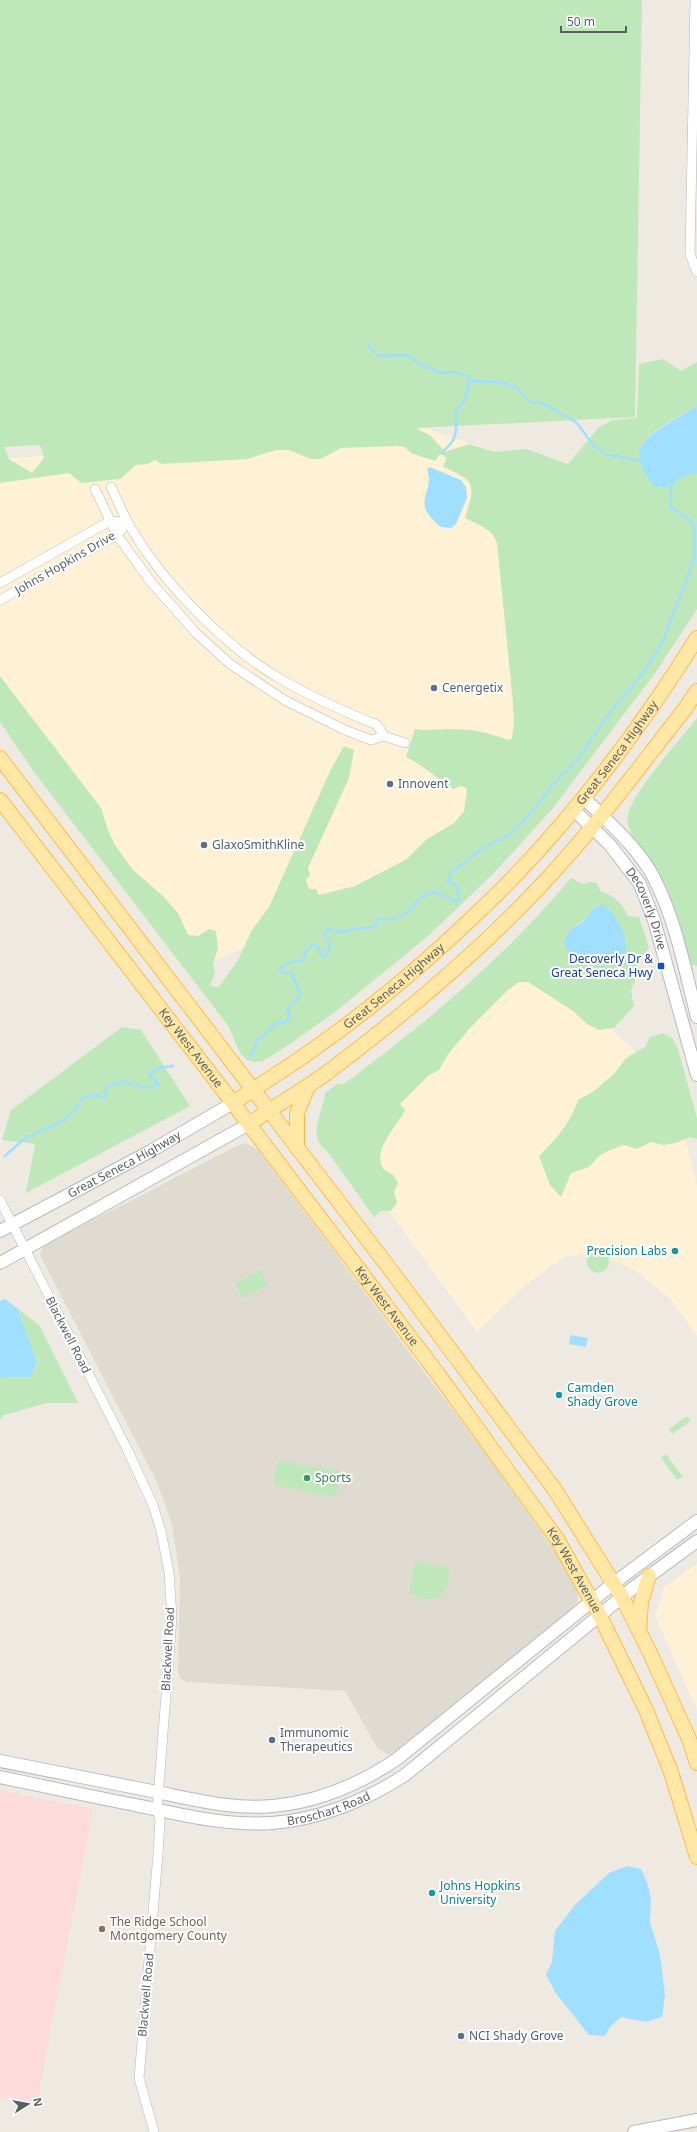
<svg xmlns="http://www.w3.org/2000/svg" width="697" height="2132" font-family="'Noto Sans',sans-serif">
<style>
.commercial{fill:#fff1d5}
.education{fill:#e0dbd1}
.medical{fill:#fddadb}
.green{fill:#bfe8ba;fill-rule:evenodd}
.water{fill:#a0dfff}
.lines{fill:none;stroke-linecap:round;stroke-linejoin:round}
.stream{stroke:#a0dfff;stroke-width:2.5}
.street-casing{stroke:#b4b8bd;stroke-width:10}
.secondary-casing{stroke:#b5babf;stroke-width:14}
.primary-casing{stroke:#feba4a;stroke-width:16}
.street{stroke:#fff;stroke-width:9}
.secondary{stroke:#fff;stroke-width:12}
.primary{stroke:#ffe7a5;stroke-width:14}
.service-dot{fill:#5c6f8a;stroke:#fff;stroke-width:1.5}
.transit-dot{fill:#1a4fb4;stroke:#fff;stroke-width:1.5}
.culture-dot{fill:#0f9aa8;stroke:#fff;stroke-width:1.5}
.leisure-dot{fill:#2e9e5b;stroke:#fff;stroke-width:1.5}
.education-dot{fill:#8d6e63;stroke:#fff;stroke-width:1.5}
.labels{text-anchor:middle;stroke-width:4;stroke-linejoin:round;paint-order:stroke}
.street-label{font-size:12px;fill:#595f63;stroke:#fff}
.service-label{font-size:12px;fill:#4e5e75;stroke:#fff;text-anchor:start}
.transit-label{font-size:12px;fill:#164399;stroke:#fff;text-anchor:end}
.culture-label{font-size:12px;fill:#0d838f;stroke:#fff;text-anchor:start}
.leisure-label{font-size:12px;fill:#27864d;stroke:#fff;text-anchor:start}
.education-label{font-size:12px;fill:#785e54;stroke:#fff;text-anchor:start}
</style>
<rect width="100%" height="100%" fill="#eeeae1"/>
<path class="commercial" d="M425,428L517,459L545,744L485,840L194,970L0,717V459Z
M532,951L674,1090L697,1187V1336L671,1300L636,1271L600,1252L564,1257L527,1284L477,1332L332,1133Z
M697,1564V1710L655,1616L664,1587Z"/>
<path class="education" d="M245,1143L258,1150L496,1468L559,1558L578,1592L577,1603L572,1609L393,1753L389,1755L378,1749L345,1691L186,1682L180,1678L178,1671L180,1577L172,1526L164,1501L155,1478L40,1255L44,1243L125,1204L236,1146Z"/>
<path class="medical" d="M0,1790L93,1809L37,2103L0,2097Z"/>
<path class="green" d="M0,0H642L635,417L416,428L431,436L445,452L469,444L495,452L526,449L568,464L599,427L612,420L637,418L639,364L663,359L681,371L697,362V406C680,415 650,431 640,447L646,475L660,488C674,485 683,472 697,474V609L656,672L553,808L495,872L427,937L335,1012L287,1046L263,1061L253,1062L247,1060L240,1053L229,1027L34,772L0,722V676L101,808L109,833L115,845L133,870L163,896L178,913L188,935L198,936L209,929L216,931L218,948L213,964L215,973L210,985L218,988L238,960L252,930L269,907L330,771L344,746L354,750L349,778L308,868L310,875L306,880L309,889H316L319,895L355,886L407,859L427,839L454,823L464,811L467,790L465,787L461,786L453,789L417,763L406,757L415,729C426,731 437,729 449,729C470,729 489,732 508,740L512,738L514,723L513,703L497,543C493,529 477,524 465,518C475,485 477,481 443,467L446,458L443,455H439L435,461L411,453L405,447L397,446L341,448L321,459H311L289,450H276L247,459L162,464L155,460L148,464L136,465L120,479L81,483L69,473L0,483ZM40,445L44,458L32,473L9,459L4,447Z
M697,718V966L689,964C681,934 675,902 659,875C650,858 624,835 628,815C632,792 681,739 697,718Z
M571,878L583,884L589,882L597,883L600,891C615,896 621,902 628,916L639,917L649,948L638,961L636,978L631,991L634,1006L614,1028L599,1030L587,1024L573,1011L528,982H519L508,990L470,1028L449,1053L439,1070L428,1076L400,1104L405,1110C397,1127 372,1149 383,1168C386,1172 390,1172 393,1175C395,1177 397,1180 398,1183L394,1192L397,1203L391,1211H381L374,1217L327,1151C306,1136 323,1114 325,1093L337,1084H344C425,1024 506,956 571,878ZM608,908L627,943L614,960L602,956H578L569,931L588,917Z
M122,1027L141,1030L190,1106L26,1193L35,1144L2,1140L11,1110Z
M663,1033L673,1039L678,1049L697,1118V1139L690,1137L675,1143L663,1145L651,1142L637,1149L624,1145L610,1150L599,1156L589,1167L571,1173L561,1197L550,1185L539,1156C558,1137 569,1125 578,1100L594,1091L615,1073L626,1058L645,1047L650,1037Z
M587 1262a11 11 0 1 1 22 0a11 11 0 1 1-22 0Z
M260,1270L268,1285L242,1298L235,1284Z
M18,1309L39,1325L78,1403H47L4,1415L0,1420V1378L31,1377L37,1365Z
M687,1416L691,1421L672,1434L669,1429Z
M666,1454L683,1477L677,1480L661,1458Z
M278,1460L341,1472L336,1497L273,1485Z
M415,1561L448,1567C453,1595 433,1608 409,1593Z"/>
<path class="water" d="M697,406V474C681,472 672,491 656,487C647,479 634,458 641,446C647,434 685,413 697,406Z
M430,467L461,480L466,487L467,498L456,524L451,528L441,527C408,501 436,494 427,469Z
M603,905C616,912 629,939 626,953L616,960L602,956L587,957L568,953L564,943L569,931L584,921L594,908Z
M5,1299L18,1309L37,1364L31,1377L0,1378V1301Z
M571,1335L588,1338L586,1347L569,1344Z
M627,1866L641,1869L647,1882L651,1898L650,1922L660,1955L665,1995L662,2017L646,2022L621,2017L610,2027L605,2036L589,2035L555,1992L546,1974L552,1962L555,1931L575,1905L609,1873Z"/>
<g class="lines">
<path class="stream" d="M368,345L378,356L407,355L417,363L441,373L455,372L469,376V381L500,382L516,387L529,401L545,404L577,423L593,445L606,454L640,461
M443,453C445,448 448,447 451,443C459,434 455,421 456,411L465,399L469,381
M251,1056L258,1040L278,1022L286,1023L290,1015L287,1010L301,995L291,972L282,973L279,969L289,963L303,960L307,949L315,944L323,957L327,955L330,945L324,933L329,929L338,932L376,926L378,919C386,919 394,920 402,916C414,910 420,891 437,893C441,894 452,900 457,902L459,898L456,885L448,882L451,872L485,847L511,834L530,814L557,780L577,760L607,717L646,669L662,643L694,560V527L689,519L671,508L670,497L672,484
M5,1156L25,1138L63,1121L75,1110L82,1098L97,1095L104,1099L108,1086L124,1081C134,1087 148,1090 159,1084L149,1074L158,1068L173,1066"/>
<g class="street-casing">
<path id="street" d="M695,0L690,254L697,272
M111,487C118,501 123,515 131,528C163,583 228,650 284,681C314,698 345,712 377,725L384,736
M95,489L117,535L151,582L196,633L230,664L286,701L345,730L371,740L384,736L405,743
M0,583L110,521L128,522
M0,600L117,535L128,522
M0,1200L128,1451L153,1505L161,1531L169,1572L172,1618L157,1810L160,1820L158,1854L139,2078L154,2132"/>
</g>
<g class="secondary-casing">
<g id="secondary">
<path d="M584,798C608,822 638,847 654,878C676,921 685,970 697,1017"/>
<path id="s1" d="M573,809L610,845L640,884L654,920L697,1075"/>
<path id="s2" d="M0,1231L149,1152L233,1103"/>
<path d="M0,1263L249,1124"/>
<path d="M0,1761C51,1771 101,1781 152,1791C192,1799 232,1810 273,1806C317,1802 360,1784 397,1759L614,1583L697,1521"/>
<path id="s3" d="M0,1777C47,1787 93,1797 140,1806C183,1815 227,1826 272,1823C318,1820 367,1800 405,1775L633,1588L697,1541"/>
<path d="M634,2132L697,2120"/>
</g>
</g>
<g class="primary-casing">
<g id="primary">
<path d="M0,758L393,1273L555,1490L622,1597L651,1655L689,1739L697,1763"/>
<path id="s4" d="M0,800L233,1103L438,1374L557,1539L600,1616L646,1710L671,1772L697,1857"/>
<path id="s5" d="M233,1103C258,1086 284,1070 308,1053C376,1006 440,950 499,892C575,816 640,729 697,638"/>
<path d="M249,1124C275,1106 302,1091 328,1072C413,1008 495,939 565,859C607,812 646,758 685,709L697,691"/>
<path d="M297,1148V1113L308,1086"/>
<path d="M639,1630L641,1602L649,1576"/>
</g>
</g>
<use href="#street" class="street"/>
<use href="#secondary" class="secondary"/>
<use href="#primary" class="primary"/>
</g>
<g class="service-dot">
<circle cx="434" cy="688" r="4"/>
<circle cx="390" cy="784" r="4"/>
<circle cx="204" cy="845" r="4"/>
<circle cx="272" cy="1740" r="4"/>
<circle cx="461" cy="2036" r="4"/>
</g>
<rect class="transit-dot" x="657" y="962" width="8" height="8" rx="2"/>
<g class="culture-dot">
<circle cx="675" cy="1251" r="4"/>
<circle cx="559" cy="1395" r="4"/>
<circle cx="432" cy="1893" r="4"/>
</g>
<circle class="leisure-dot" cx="307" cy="1478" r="4"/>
<circle class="education-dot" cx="102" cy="1929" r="4"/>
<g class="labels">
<g class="street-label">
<text transform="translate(65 563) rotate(-30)" y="4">Johns Hopkins Drive</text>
<text dy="4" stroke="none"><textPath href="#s5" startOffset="523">Great Seneca Highway</textPath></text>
<text dy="4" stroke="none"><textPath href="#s1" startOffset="126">Decoverly Drive</textPath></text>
<text dy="4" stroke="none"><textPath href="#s5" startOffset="199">Great Seneca Highway</textPath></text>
<text dy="4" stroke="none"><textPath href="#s4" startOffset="313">Key West Avenue</textPath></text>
<text dy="4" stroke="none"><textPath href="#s2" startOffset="141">Great Seneca Highway</textPath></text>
<text dy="4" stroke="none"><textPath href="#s4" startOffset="637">Key West Avenue</textPath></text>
<text transform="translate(68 1335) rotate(63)" y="4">Blackwell Road</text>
<text dy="4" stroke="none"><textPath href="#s4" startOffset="961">Key West Avenue</textPath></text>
<text transform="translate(168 1649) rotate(-87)" y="4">Blackwell Road</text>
<text dy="4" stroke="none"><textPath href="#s3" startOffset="335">Broschart Road</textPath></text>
<text transform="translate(146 1995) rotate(-85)" y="4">Blackwell Road</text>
</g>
<g class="service-label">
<text x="442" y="692">Cenergetix</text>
<text x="398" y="788">Innovent</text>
<text x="212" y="849">GlaxoSmithKline</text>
<text x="280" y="1737">Immunomic<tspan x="280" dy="14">Therapeutics</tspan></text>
<text x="469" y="2040">NCI Shady Grove</text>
</g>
<g class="transit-label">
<text x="653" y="963">Decoverly Dr &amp;<tspan x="653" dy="14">Great Seneca Hwy</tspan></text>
</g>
<g class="culture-label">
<text x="667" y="1255" text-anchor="end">Precision Labs</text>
<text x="567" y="1392">Camden<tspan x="567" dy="14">Shady Grove</tspan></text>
<text x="440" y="1890">Johns Hopkins<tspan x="440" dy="14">University</tspan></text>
</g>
<g class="leisure-label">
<text x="315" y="1482">Sports</text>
</g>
<g class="education-label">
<text x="110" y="1926">The Ridge School<tspan x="110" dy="14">Montgomery County</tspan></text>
</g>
</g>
<g transform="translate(28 2104) rotate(79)" stroke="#ffffff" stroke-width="3" paint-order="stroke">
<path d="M0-3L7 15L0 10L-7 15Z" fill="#595f63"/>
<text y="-6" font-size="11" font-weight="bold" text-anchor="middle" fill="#595f63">N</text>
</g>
<path d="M561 26v6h65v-6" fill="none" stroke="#595f63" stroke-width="2"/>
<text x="567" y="26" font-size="12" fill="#595f63" stroke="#ffffff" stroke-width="3" paint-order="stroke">50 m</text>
</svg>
